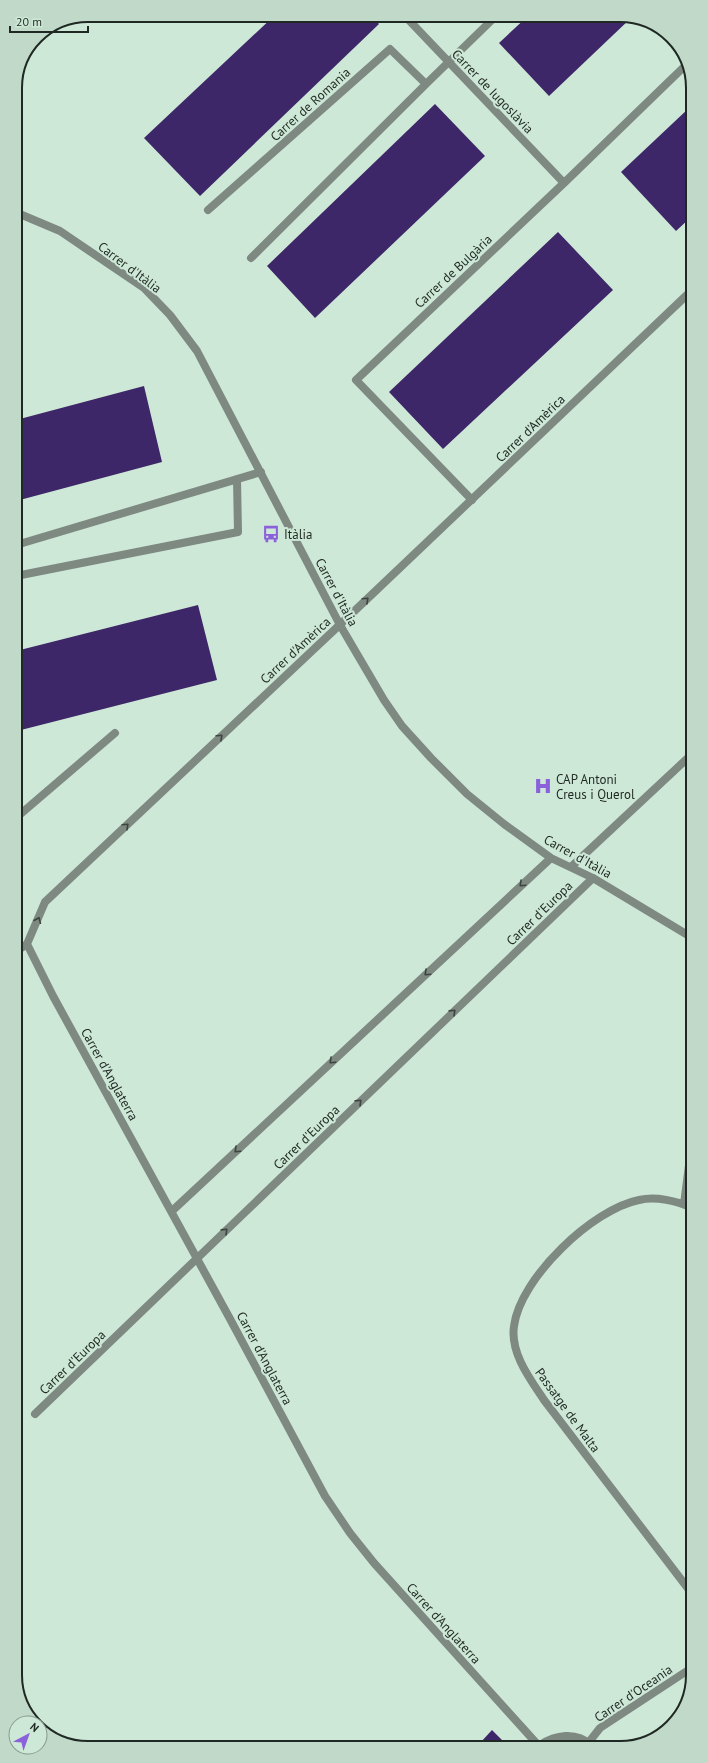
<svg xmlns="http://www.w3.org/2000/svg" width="708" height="1763" font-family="'PT Sans',sans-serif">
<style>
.building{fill:#3e2768}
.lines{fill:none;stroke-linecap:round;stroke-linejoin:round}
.lane{stroke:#7e8982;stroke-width:8}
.street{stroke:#7e8982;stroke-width:8}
.oneway{stroke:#3c453f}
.labels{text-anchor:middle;stroke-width:4;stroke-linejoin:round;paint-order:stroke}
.street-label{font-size:13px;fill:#1f2822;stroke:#cee8d7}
.poi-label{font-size:13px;fill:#1f2822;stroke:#cee8d7;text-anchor:start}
.rim{fill:none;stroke:#1f2822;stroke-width:2}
</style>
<rect width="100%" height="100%" fill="#cee8d7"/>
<path class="building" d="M275,15H371L379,24L200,196L144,138Z
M529,15H625L631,18L549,96L499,43Z
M435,104L485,156L315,318L267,266Z
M689,108L690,218L676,231L621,172Z
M558,232L613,290L443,449L389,392Z
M144,386L162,462L16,501V420Z
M198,605L217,680L17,731L16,651Z
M492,1730L504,1742L501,1745H482L480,1743Z"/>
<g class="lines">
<path class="lane" d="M16,545L261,472
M16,576L238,532L237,479
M17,817L115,733"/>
<path class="street" d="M404,15L564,183
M426,84L497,15
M208,210L390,49L426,84L251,258
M15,212L60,231L144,288L170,315L197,351L340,625L384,700L402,726L431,758L467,794L504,824L551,858L593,878L691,937
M472,500L356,380L564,183L688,63
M571,867L691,755
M27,944L53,996L229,1317L325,1496L350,1533L374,1563L538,1745
M17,951L27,944L45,902L365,601L690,292
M684,1204L692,1142
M692,1208C677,1201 656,1196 639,1200C593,1209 520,1278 514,1326C510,1353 530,1379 544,1400L693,1595
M172,1211L551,858
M35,1414L593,878
M589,1742L600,1728L693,1667
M540,1745C555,1735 576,1731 591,1745"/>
</g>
<defs><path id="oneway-chevron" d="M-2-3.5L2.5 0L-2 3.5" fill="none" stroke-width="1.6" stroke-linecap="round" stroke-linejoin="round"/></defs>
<g class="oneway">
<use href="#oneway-chevron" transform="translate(366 600) rotate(-43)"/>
<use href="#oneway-chevron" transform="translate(220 737) rotate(-43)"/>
<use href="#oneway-chevron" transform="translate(126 826) rotate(-43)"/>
<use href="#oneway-chevron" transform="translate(522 884) rotate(137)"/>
<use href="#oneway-chevron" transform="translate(38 920) rotate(-67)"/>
<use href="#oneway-chevron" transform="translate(427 973) rotate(137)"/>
<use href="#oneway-chevron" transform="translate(453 1012) rotate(-44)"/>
<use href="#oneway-chevron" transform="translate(332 1061) rotate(137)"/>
<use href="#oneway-chevron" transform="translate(359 1102) rotate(-44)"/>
<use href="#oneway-chevron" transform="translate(237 1150) rotate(137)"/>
<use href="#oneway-chevron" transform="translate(225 1231) rotate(-44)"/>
</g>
<defs>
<g id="bus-bare" transform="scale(1.38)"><path d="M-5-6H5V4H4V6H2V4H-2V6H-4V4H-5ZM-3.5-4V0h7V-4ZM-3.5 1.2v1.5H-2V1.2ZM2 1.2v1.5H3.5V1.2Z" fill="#8b61db" stroke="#cee8d7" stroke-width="2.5" paint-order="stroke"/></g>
<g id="hospital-bare" transform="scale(1.38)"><path d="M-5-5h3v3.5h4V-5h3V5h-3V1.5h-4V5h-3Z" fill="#8b61db" stroke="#cee8d7" stroke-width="2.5" paint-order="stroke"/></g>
</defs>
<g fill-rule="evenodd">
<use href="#bus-bare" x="271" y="534"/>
<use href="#hospital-bare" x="543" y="786"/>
</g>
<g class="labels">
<g class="street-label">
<text transform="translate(493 91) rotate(46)" y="5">Carrer de Iugoslàvia</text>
<text transform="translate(310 104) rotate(-42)" y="5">Carrer de Romania</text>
<text transform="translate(130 267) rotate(37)" y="5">Carrer d'Itàlia</text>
<text transform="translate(453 271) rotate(-43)" y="5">Carrer de Bulgària</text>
<text transform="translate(530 428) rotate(-44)" y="5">Carrer d'Amèrica</text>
<text transform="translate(337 592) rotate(62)" y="5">Carrer d'Itàlia</text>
<text transform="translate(295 650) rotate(-43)" y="5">Carrer d'Amèrica</text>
<text transform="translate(578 856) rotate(29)" y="5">Carrer d'Itàlia</text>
<text transform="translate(539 913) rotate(-44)" y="5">Carrer d'Europa</text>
<text transform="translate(110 1074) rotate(61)" y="5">Carrer d'Anglaterra</text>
<text transform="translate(306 1137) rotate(-44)" y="5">Carrer d'Europa</text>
<text transform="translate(265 1358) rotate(62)" y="5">Carrer d'Anglaterra</text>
<text transform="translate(72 1362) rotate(-44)" y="5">Carrer d'Europa</text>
<text transform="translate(568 1410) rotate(54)" y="5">Passatge de Malta</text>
<text transform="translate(444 1623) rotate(48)" y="5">Carrer d'Anglaterra</text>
<text transform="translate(633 1693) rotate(-34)" y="5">Carrer d'Oceania</text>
</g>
<g class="poi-label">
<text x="284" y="539">Itàlia</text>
<text x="556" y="784">CAP Antoni<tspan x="556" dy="15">Creus i Querol</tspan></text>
</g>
</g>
<path d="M0 0H708V1763H0ZM88 22H620A66 66 0 0 1 686 88V1675A66 66 0 0 1 620 1741H88A66 66 0 0 1 22 1675V88A66 66 0 0 1 88 22Z" fill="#c0d9c9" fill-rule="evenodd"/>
<path class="rim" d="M88 22H620A66 66 0 0 1 686 88V1675A66 66 0 0 1 620 1741H88A66 66 0 0 1 22 1675V88A66 66 0 0 1 88 22Z"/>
<g transform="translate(28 1735) rotate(41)"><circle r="19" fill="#cee8d7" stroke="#889b8f"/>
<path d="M0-3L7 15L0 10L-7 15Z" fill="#8b61db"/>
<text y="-6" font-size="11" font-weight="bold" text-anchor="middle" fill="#1f2822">N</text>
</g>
<path d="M10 26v6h78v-6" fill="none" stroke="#1f2822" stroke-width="2"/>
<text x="16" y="26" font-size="12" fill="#1f2822" stroke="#cee8d7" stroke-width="3" paint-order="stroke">20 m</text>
</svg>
